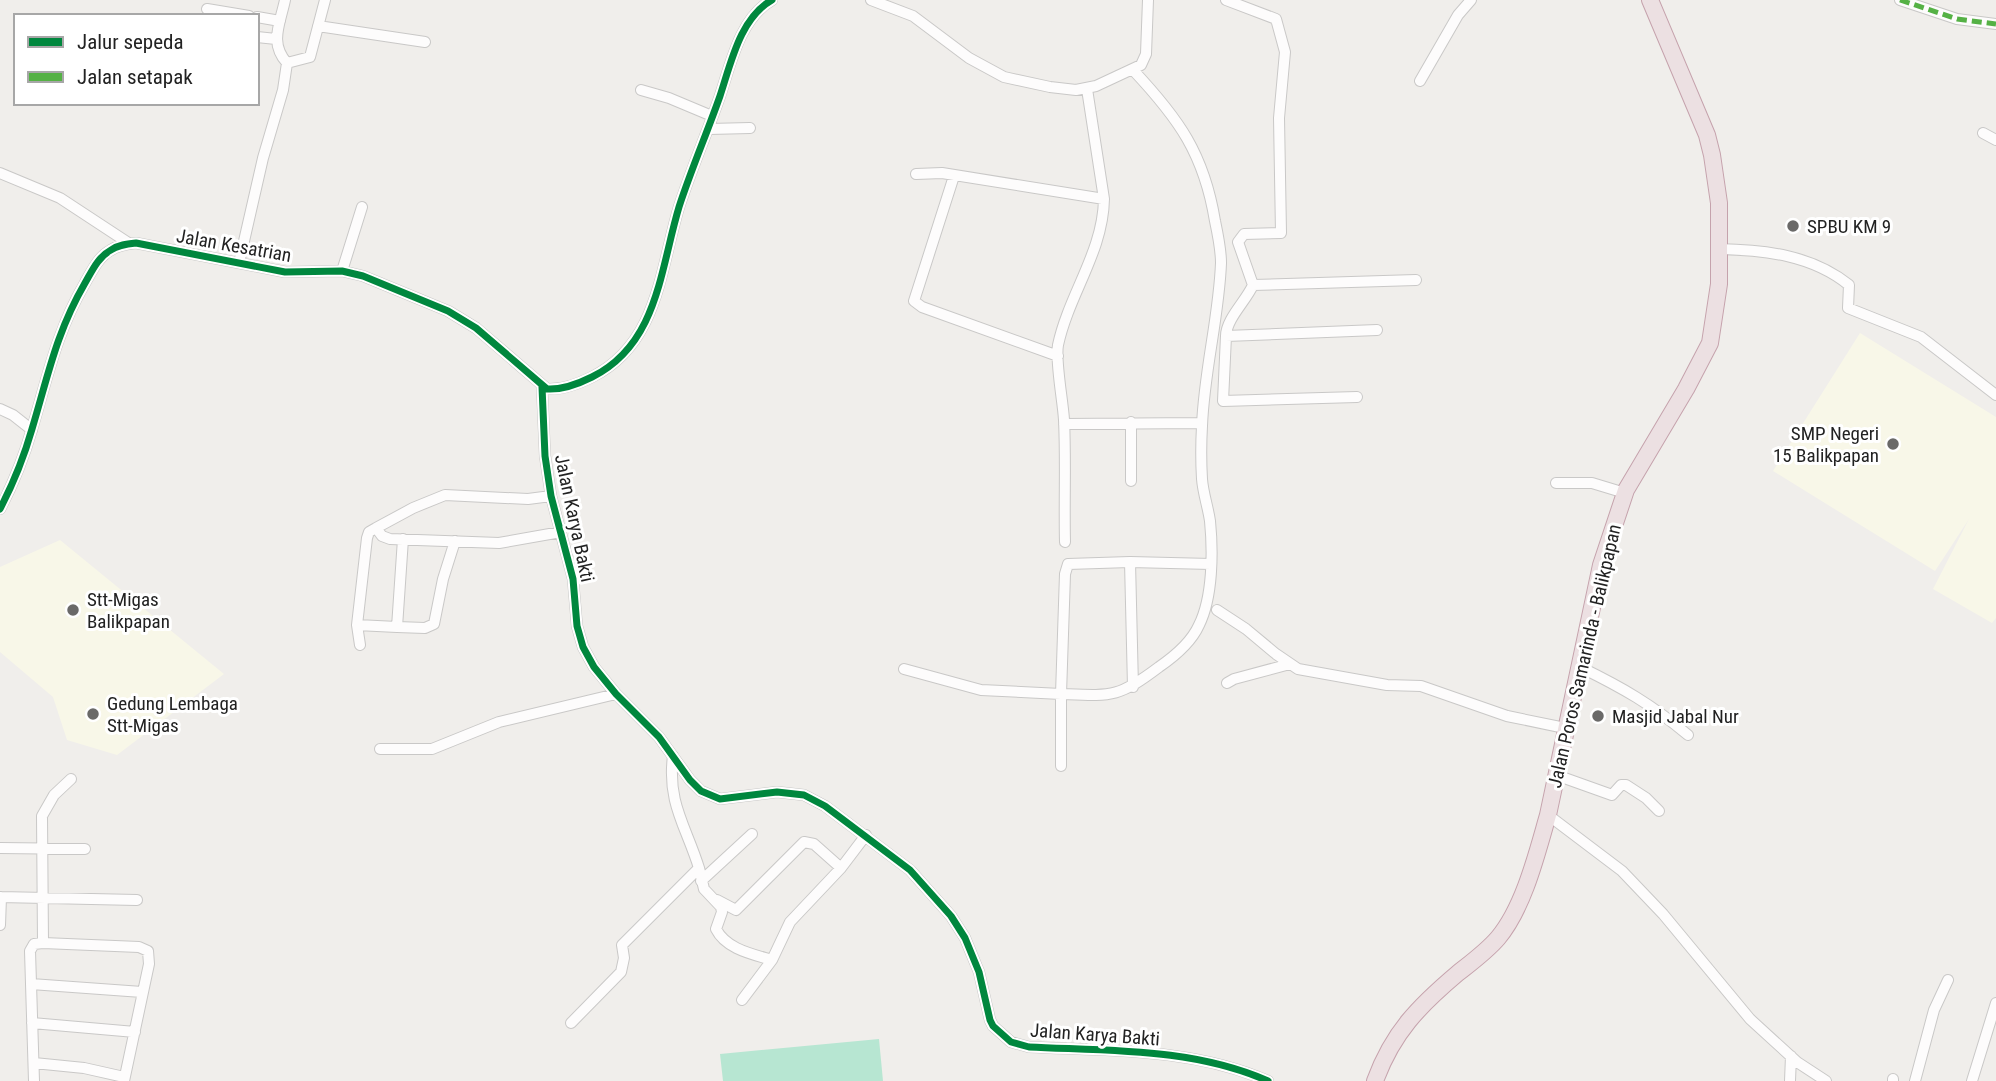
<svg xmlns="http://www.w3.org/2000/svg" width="1996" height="1081" font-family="'Roboto Condensed',sans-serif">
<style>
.education{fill:#f8f7e8}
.pitch{fill:#b7e6d2}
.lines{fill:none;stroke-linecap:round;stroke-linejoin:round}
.minor-casing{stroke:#c9c8c7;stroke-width:12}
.highway-casing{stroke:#c5a2ac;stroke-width:18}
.minor{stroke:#fdfcfc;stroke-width:10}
.highway{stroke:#ece0e2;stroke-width:16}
.quiet{stroke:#55b145;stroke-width:5;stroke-dasharray:10 5;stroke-linecap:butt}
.cycleway-casing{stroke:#fff;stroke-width:11}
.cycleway{stroke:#00873e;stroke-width:7}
.poi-dot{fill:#6a6968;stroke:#fff;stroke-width:2.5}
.labels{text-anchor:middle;stroke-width:6;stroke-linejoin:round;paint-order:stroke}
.poi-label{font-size:19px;fill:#222;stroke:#fff;text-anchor:start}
.street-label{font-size:19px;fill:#222;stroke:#fff}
</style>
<rect width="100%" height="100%" fill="#f0eeeb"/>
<path class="education" d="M1860,333L1996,417V618L1992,623L1933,589L1969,519L1935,571L1773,471Z
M60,540L224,674L117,755L67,740L53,697L0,652V567Z"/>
<path class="pitch" d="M879,1039L883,1081H723L720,1054Z"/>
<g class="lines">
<g class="minor-casing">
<path id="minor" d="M285,0C280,24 269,43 287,63
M871,0L913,16L969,58L1004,77L1050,87L1076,90L1096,86L1141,65L1146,54L1148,0
M1226,0L1276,19L1285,52L1279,118L1281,233L1244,234L1238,242L1253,285C1246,301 1226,319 1226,336L1377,330
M1900,0L1957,19L1996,24
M207,9L249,16
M257,17L280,21
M318,26L425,42
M257,37L276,39
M1133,70C1179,119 1204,154 1215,221C1218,235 1221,249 1221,263C1219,317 1204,371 1202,426C1201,443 1201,462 1202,479C1203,493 1208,507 1210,521C1213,551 1213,597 1199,625C1191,643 1175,656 1159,667C1118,698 1112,696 1061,694L1065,574L1068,564L1130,562L1211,564
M1420,81L1458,15L1471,0
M641,90L669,98L712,116
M709,129L750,128
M1983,133L1996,140
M0,173L60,198L130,244
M916,174L942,173L1104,199
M954,176L914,301L922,307L1058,356
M1719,249C1765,250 1812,255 1849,285L1848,308L1921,337L1996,395
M239,263L263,158L283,90L287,63L310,57L325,0
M342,271L362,207
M1253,285L1416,280
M1226,336L1223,401L1357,397
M542,387L545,456L551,496L573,579L577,626L583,647L594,667L616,694L659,737L690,780L701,791L720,799L777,792L804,795L825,806L910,870L951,916L965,938L979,972L990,1020L993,1026L1011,1042L1029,1047C1110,1051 1193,1048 1268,1081
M0,409L13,415L32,430
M1064,424L1202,423
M1131,481V422
M1556,483H1592L1625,493
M551,496L528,499L445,495L413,508L376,528L382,536L390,539L499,543L561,532
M0,509C13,484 24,457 32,429C48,376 56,333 85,283C92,271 98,257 111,250C118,245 127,244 136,243L285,272L342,271L363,276L448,311L476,328L547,389C563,390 578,384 592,377C658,344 660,270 679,207C691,170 707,133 720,96C731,63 740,18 772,0
M1065,542C1064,502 1066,460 1064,420C1063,401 1055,361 1058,345C1069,294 1103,252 1104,199L1087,89
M1130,562L1133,687
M1217,610L1246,629L1276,654L1298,669L1387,685L1421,686L1507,716L1565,728
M357,625L397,627L403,539
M397,627L425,628L434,624L443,579L455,541
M360,645L357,625L367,538L369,532L376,528
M1580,667C1623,688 1651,704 1688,735
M904,669L981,690L1061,694V766
M1227,683L1234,679L1290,664
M380,749H432L499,722L616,694
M1556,775L1612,795L1621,785H1626L1646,798L1659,811
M1548,815L1622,871L1663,914L1750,1019L1797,1062L1826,1081
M0,848L85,849
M699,868L704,889L721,907L722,912L716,929C726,949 752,954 772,960L742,1000
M701,881L752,834
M0,897L137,900
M717,900L736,910L804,842L814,844L841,868L866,835
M0,925L1,897
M43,943L42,816L54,795L71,779
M772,960L790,922L841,868
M31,984L142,992
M32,1023L135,1032
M571,1023L621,972L624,958L622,945L699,868C686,826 667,803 673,756
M34,1063L84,1068L124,1077
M34,1081L30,951L34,944L43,943L139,947L148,951L149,964L124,1081
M1790,1081L1791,1056
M1893,1081V1079
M1915,1081L1934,1010L1948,980
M1972,1081L1996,1003"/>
</g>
<g class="highway-casing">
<path id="highway" d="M1375,1081C1393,1032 1419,1006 1458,973C1472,962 1487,951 1498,938C1524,907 1537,853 1548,815L1601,565L1626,490L1686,389L1710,343L1719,284V203L1712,155L1707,135L1650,0"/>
</g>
<use href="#minor" class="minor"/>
<use href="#highway" class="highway"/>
<path class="quiet" d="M1900,0L1957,19L1996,24"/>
<g class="cycleway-casing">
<path id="cycleway" d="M542,387L545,456L551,496L573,579L577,626L583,647L594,667L616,694L659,737L690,780L701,791L720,799L777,792L804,795L825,806L910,870L951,916L965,938L979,972L990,1020L993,1026L1011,1042L1029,1047C1110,1051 1193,1048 1268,1081
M0,509C13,484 24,457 32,429C48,376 56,333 85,283C92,271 98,257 111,250C118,245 127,244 136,243L285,272L342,271L363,276L448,311L476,328L547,389C563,390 578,384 592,377C658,344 660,270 679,207C691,170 707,133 720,96C731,63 740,18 772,0"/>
</g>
<use href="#cycleway" class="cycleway"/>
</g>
<g class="poi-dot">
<circle cx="1793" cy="226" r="7"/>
<circle cx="1893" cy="444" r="7"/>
<circle cx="73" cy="610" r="7"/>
<circle cx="93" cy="714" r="7"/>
<circle cx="1598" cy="716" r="7"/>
</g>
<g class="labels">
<g class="poi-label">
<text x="1807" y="233">SPBU KM 9</text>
<text x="1879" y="440" text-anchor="end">SMP Negeri<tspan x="1879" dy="22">15 Balikpapan</tspan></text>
<text x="87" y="606">Stt-Migas<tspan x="87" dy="22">Balikpapan</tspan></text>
<text x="107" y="710">Gedung Lembaga<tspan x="107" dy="22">Stt-Migas</tspan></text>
<text x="1612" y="723">Masjid Jabal Nur</text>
</g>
<g class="street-label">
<text transform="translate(234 245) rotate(10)" y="7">Jalan Kesatrian</text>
<text transform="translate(575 518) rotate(78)" y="7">Jalan Karya Bakti</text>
<text transform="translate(1584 656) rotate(-77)" y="7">Jalan Poros Samarinda - Balikpapan</text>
<text transform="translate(1095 1034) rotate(4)" y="7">Jalan Karya Bakti</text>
</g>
</g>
<rect x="14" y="14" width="245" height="91" fill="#ffffff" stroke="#a7a7a7" stroke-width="2"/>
<rect x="28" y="37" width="35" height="10" fill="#00873e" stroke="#a7a7a7" stroke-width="2"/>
<text x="77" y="49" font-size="21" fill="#222222">Jalur sepeda</text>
<rect x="28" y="72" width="35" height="10" fill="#55b145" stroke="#a7a7a7" stroke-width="2"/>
<text x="77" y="84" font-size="21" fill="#222222">Jalan setapak</text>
</svg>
